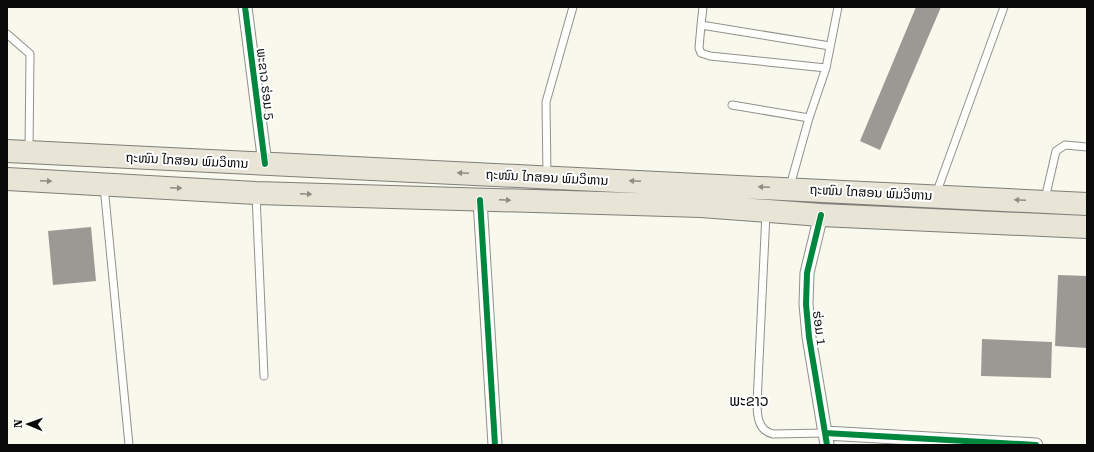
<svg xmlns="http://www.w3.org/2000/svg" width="1094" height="452" font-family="'Roboto Serif','Noto Sans Lao',serif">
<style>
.building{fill:#9a9993}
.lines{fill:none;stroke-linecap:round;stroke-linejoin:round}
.service-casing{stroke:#91918c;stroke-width:9}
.minor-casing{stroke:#91918c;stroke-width:15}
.trunk-casing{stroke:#7e7e79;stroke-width:24}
.service{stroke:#fefefc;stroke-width:7}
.minor{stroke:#fefefc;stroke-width:13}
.trunk{stroke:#e8e4d6;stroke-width:22}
.cycleway-casing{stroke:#fff;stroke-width:8}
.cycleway{stroke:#00873e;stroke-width:6}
.oneway{fill:#8f8c84}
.labels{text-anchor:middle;stroke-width:4;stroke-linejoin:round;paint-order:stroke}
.street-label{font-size:13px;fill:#090909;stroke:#fff}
.quarter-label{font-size:15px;fill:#090909;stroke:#fff}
</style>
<rect width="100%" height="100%" fill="#f8f8ed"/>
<path class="building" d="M916,7H941L880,150L860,141Z
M91,227L96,281L53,285L48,231Z
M1058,275L1087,276V348L1055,346Z
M982,339L1052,342L1051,378L981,376Z"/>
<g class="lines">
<g class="service-casing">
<path id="service" d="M703,7L701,25L830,46
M701,25L699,48L701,53L710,56L826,68
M7,34L30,54L29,150
M732,105L809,118
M547,175L546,102L573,7
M104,186L129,445
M790,186L809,118L826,68L838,7
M936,194L1004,7
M256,195L264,376
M1045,199L1056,151L1065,145L1087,147
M766,213L757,403C757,415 758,431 773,434L825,433"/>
</g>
<g class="minor-casing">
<path id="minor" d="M245,7L265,164
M480,200L495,445
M821,215L807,273L806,304L809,337L827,445
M825,433L1036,445"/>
</g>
<g class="trunk-casing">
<path id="trunk" d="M7,151C367,170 727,185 1087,204
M7,179L256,193L701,206L821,215L1087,227"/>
</g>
<use href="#service" class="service"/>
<use href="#minor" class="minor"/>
<use href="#trunk" class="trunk"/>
<g class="cycleway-casing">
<path id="cycleway" d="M245,7L265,164
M480,200L495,445
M821,215L807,273L806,304L809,337L827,445
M825,433L1036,445"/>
</g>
<use href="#cycleway" class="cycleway"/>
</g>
<defs><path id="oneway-solid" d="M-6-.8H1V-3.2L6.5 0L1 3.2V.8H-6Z"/></defs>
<g class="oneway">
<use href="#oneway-solid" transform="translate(463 173) rotate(-177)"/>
<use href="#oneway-solid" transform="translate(46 181) rotate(3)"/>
<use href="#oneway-solid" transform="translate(635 181) rotate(-177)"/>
<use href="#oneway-solid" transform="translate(764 187) rotate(-177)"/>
<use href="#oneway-solid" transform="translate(176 188) rotate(3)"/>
<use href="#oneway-solid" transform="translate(306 194) rotate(2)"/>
<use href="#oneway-solid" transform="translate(505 200) rotate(2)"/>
<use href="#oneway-solid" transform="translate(1020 200) rotate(-177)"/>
</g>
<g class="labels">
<g class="street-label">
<text transform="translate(266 84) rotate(83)" y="5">ພະຂາວ ຮ່ອມ 5</text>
<text transform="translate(187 160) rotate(3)" y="5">ຖະໜົນ ໄກສອນ ພົມວິຫານ</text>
<text transform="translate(547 177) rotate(3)" y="5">ຖະໜົນ ໄກສອນ ພົມວິຫານ</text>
<text transform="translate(871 192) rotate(3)" y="5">ຖະໜົນ ໄກສອນ ພົມວິຫານ</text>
<text transform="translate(820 328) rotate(82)" y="5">ຮ່ອມ 1</text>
</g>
<g class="quarter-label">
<text x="749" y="406">ພະຂາວ</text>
</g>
</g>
<rect width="1094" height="452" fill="none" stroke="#090909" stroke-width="16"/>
<g transform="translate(28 424) rotate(272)" stroke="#ffffff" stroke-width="3" paint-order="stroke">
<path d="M0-3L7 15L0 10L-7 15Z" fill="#090909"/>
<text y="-6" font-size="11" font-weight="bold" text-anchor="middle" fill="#090909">N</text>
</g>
</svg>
